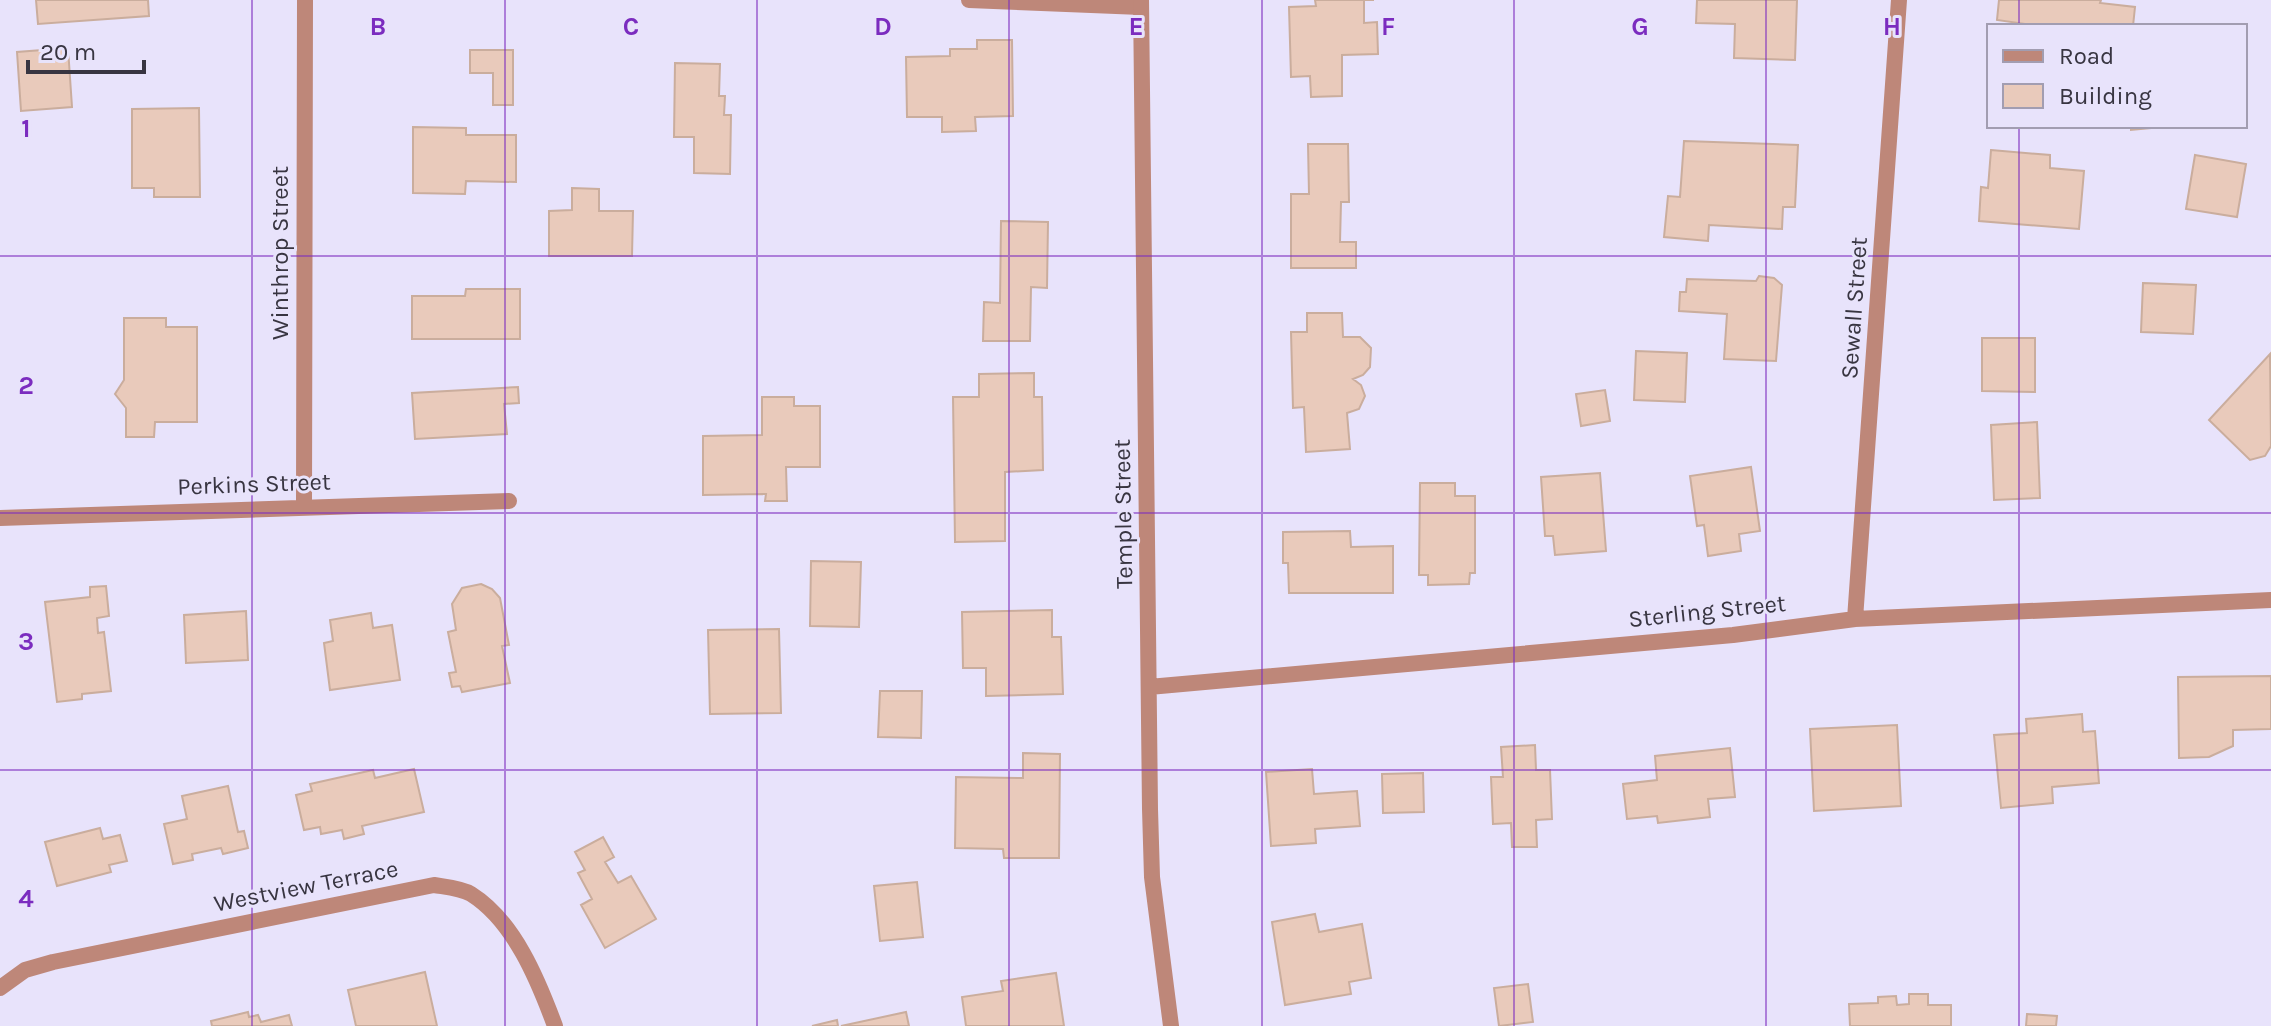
<svg xmlns="http://www.w3.org/2000/svg" width="2271" height="1026" font-family="Karla,sans-serif">
<style>
.building{fill:#e9cabb;stroke:#caad9d;stroke-width:2}
.lines{fill:none;stroke-linecap:round;stroke-linejoin:round}
.lane{stroke:#be8779;stroke-width:16}
.street{stroke:#be8779;stroke-width:16}
.grid{fill:none;stroke:#7b2cbf;stroke-width:2;stroke-opacity:0.55}
.labels{text-anchor:middle;stroke-width:6;stroke-linejoin:round;paint-order:stroke}
.street-label{font-size:24px;fill:#383541;stroke:#e8e3fb}
.grid-label{font-size:26px;text-anchor:middle;font-weight:bold;fill:#7b2cbf;stroke:#e8e3fb;stroke-width:6;stroke-linejoin:round;paint-order:stroke}
</style>
<rect width="100%" height="100%" fill="#e8e3fb"/>
<path class="building" d="M36,0H148L149,16L38,24Z
M1315,0H1374H1364V23L1377,22L1378,54L1342,55V96L1311,97L1310,76L1291,77L1289,7L1316,6Z
M1697,0H1797L1795,60L1734,58L1735,24L1696,23Z
M1999,0H2101L2100,3L2135,7L2133,26H2039L1997,20Z
M977,40H1012L1013,116L975,117L976,131L942,132V117H907L906,57L950,56V49H977Z
M68,48L72,107L21,111L17,52Z
M470,50H513V105H493V73H470Z
M675,63L720,64L719,96H725L724,115H731L730,174L694,173V137H674Z
M199,108L200,197H154V188H132V109Z
M2131,126H2173L2131,130Z
M413,127L466,128V135H516V182L466,181L465,194L413,193Z
M1684,141L1798,145L1795,207H1783L1782,229L1709,225L1708,241L1664,237L1668,196L1680,197Z
M1308,144H1348L1349,202H1341L1340,242H1356V268H1291V194H1309Z
M1991,150L2050,155V168L2084,171L2079,229L1979,221L1981,187L1988,188Z
M2195,155L2246,164L2237,217L2186,209Z
M572,188L599,189V211H633L632,256H549V211L572,210Z
M1001,221L1048,222L1047,288L1031,287L1030,341H983L984,302L1000,303Z
M1759,276L1774,278L1782,285L1776,361L1724,359L1727,314L1679,311L1680,292H1686L1687,279L1756,281Z
M2143,283L2196,285L2193,334L2141,332Z
M466,289H520V339H412V296H465Z
M1307,313H1342L1343,337H1360L1371,348L1370,367L1363,375L1353,379L1361,385L1365,396L1359,409L1347,413L1350,449L1306,452L1304,407L1293,408L1291,332H1307Z
M124,318H166V327H197V422H155L154,437H126V408L115,394L124,380Z
M1982,338H2035V392L1982,391Z
M1636,351L1687,353L1685,402L1634,400Z
M2270,354L2271,446L2265,456L2250,460L2209,420Z
M1034,373V397H1042L1043,470L1005,472V541L955,542L953,397H979V374Z
M518,387L519,403L504,404L507,434L415,439L412,393Z
M1605,390L1610,421L1581,426L1576,394Z
M762,397H794V406H820V467H786L787,501H765L766,494L703,495V436L762,435Z
M2037,422L2040,498L1994,500L1991,425Z
M1751,467L1760,531L1739,534L1741,551L1708,556L1704,525L1697,526L1690,476Z
M1600,473L1606,551L1555,555L1553,536H1545L1541,477Z
M1420,483H1455V496H1475V573H1470L1469,584L1428,585V575H1419Z
M1350,531L1351,547L1393,546V593H1289L1288,563H1283V532Z
M811,561L861,562L859,627L810,626Z
M481,584L492,589L500,598L509,645L502,646L510,683L462,692L460,686L452,687L449,673L456,672L448,632L456,630L452,604L462,588Z
M106,586L109,616L97,618L98,633L104,632L111,691L82,694V699L57,702L45,602L90,597V587Z
M1052,610V637H1061L1063,694L986,696V668H963L962,612Z
M246,611L248,660L186,663L184,615Z
M371,613L373,628L392,625L400,680L330,690L324,643L333,641L330,620Z
M779,629L781,713L710,714L708,630Z
M2271,676V729L2233,730V746L2209,757L2179,758L2178,677Z
M880,691H922L921,738L878,737Z
M2082,714L2083,732L2095,731L2099,783L2052,787L2053,803L2001,808L1994,735L2027,733L2026,719Z
M1897,725L1901,806L1814,811L1810,729Z
M1535,745L1536,770H1550L1552,819L1536,820L1537,847H1512L1511,823L1493,824L1491,777H1503L1501,747Z
M1730,748L1735,797L1708,799L1710,817L1658,823L1657,816L1627,819L1623,784L1657,780L1655,756Z
M1023,753L1060,754L1059,858H1004L1003,849L955,848L956,777L1023,778Z
M414,769L424,812L362,826L364,834L344,839L342,830L321,834L320,827L304,830L296,795L312,791L310,784L373,770L375,778Z
M1312,769L1314,794L1357,791L1360,826L1315,829L1316,843L1271,846L1266,772Z
M1423,773L1424,812L1383,813L1382,774Z
M228,786L238,832L244,831L248,848L223,854L221,848L192,854L193,860L173,864L164,824L187,819L182,796Z
M100,828L103,839L120,835L127,861L109,865L111,872L57,886L45,842Z
M603,837L614,857L605,862L618,883L631,876L656,919L605,948L581,905L592,899L578,873L585,870L575,852Z
M917,882L923,937L880,941L874,886Z
M1315,914L1319,932L1362,924L1371,978L1349,982L1351,994L1285,1005L1272,922Z
M425,972L437,1026H356L348,990Z
M1056,973L1064,1026H966L962,997L1003,991L1001,981Z
M1528,984L1533,1022L1499,1026L1494,988Z
M1909,994H1928V1005H1951V1026H1850L1849,1004L1878,1003V997L1896,996L1897,1005L1909,1004Z
M248,1012L249,1017L258,1015L261,1022L289,1015L292,1026H212L211,1021Z
M906,1012L909,1026H841Z
M2027,1014L2057,1016L2056,1026H2026Z
M837,1020L838,1026H812Z"/>
<g class="lines">
<path class="lane" d="M969,0L1141,7"/>
<path class="street" d="M1141,0L1150,809L1152,877L1171,1026
M304,506L305,0
M0,518L509,501
M1855,619L1899,0
M1149,687L1733,635L1855,619L2271,600
M0,988L25,970L53,962L434,885C446,887 461,888 471,894C514,921 538,980 555,1026"/>
</g>
<path class="grid" d="M252,0V1026M505,0V1026M757,0V1026M1009,0V1026M1262,0V1026M1514,0V1026M1766,0V1026M2019,0V26M2019,126V1026M0,256H2271M0,513H2271M0,770H2271"/>
<g class="labels">
<g class="street-label">
<text transform="translate(280 253) rotate(-90)" y="8">Winthrop Street</text>
<text transform="translate(1854 308) rotate(-86)" y="8">Sewall Street</text>
<text transform="translate(254 484) rotate(-2)" y="8">Perkins Street</text>
<text transform="translate(1123 514) rotate(-91)" y="8">Temple Street</text>
<text transform="translate(1707 611) rotate(-6)" y="8">Sterling Street</text>
<text transform="translate(306 886) rotate(-11)" y="8">Westview Terrace</text>
</g>
</g>
<g class="grid-label">
<text x="378" y="35">B</text>
<text x="631" y="35">C</text>
<text x="883" y="35">D</text>
<text x="1136" y="35">E</text>
<text x="1388" y="35">F</text>
<text x="1640" y="35">G</text>
<text x="1892" y="35">H</text>
<text x="26" y="137">1</text>
<text x="26" y="394">2</text>
<text x="26" y="650">3</text>
<text x="26" y="907">4</text>
</g>
<rect x="1987" y="24" width="260" height="104" fill="#e8e3fb" stroke="#a29db1" stroke-width="2"/>
<rect x="2003" y="50" width="40" height="12" fill="#be8779" stroke="#a29db1" stroke-width="2"/>
<text x="2059" y="64" font-size="24" fill="#383541">Road</text>
<rect x="2003" y="84" width="40" height="24" fill="#e9cabb" stroke="#a29db1" stroke-width="2"/>
<text x="2059" y="104" font-size="24" fill="#383541">Building</text>
<path d="M28 60v12h116v-12" fill="none" stroke="#383541" stroke-width="4"/>
<text x="40" y="60" font-size="24" fill="#383541" stroke="#e8e3fb" stroke-width="6" paint-order="stroke">20 m</text>
</svg>
